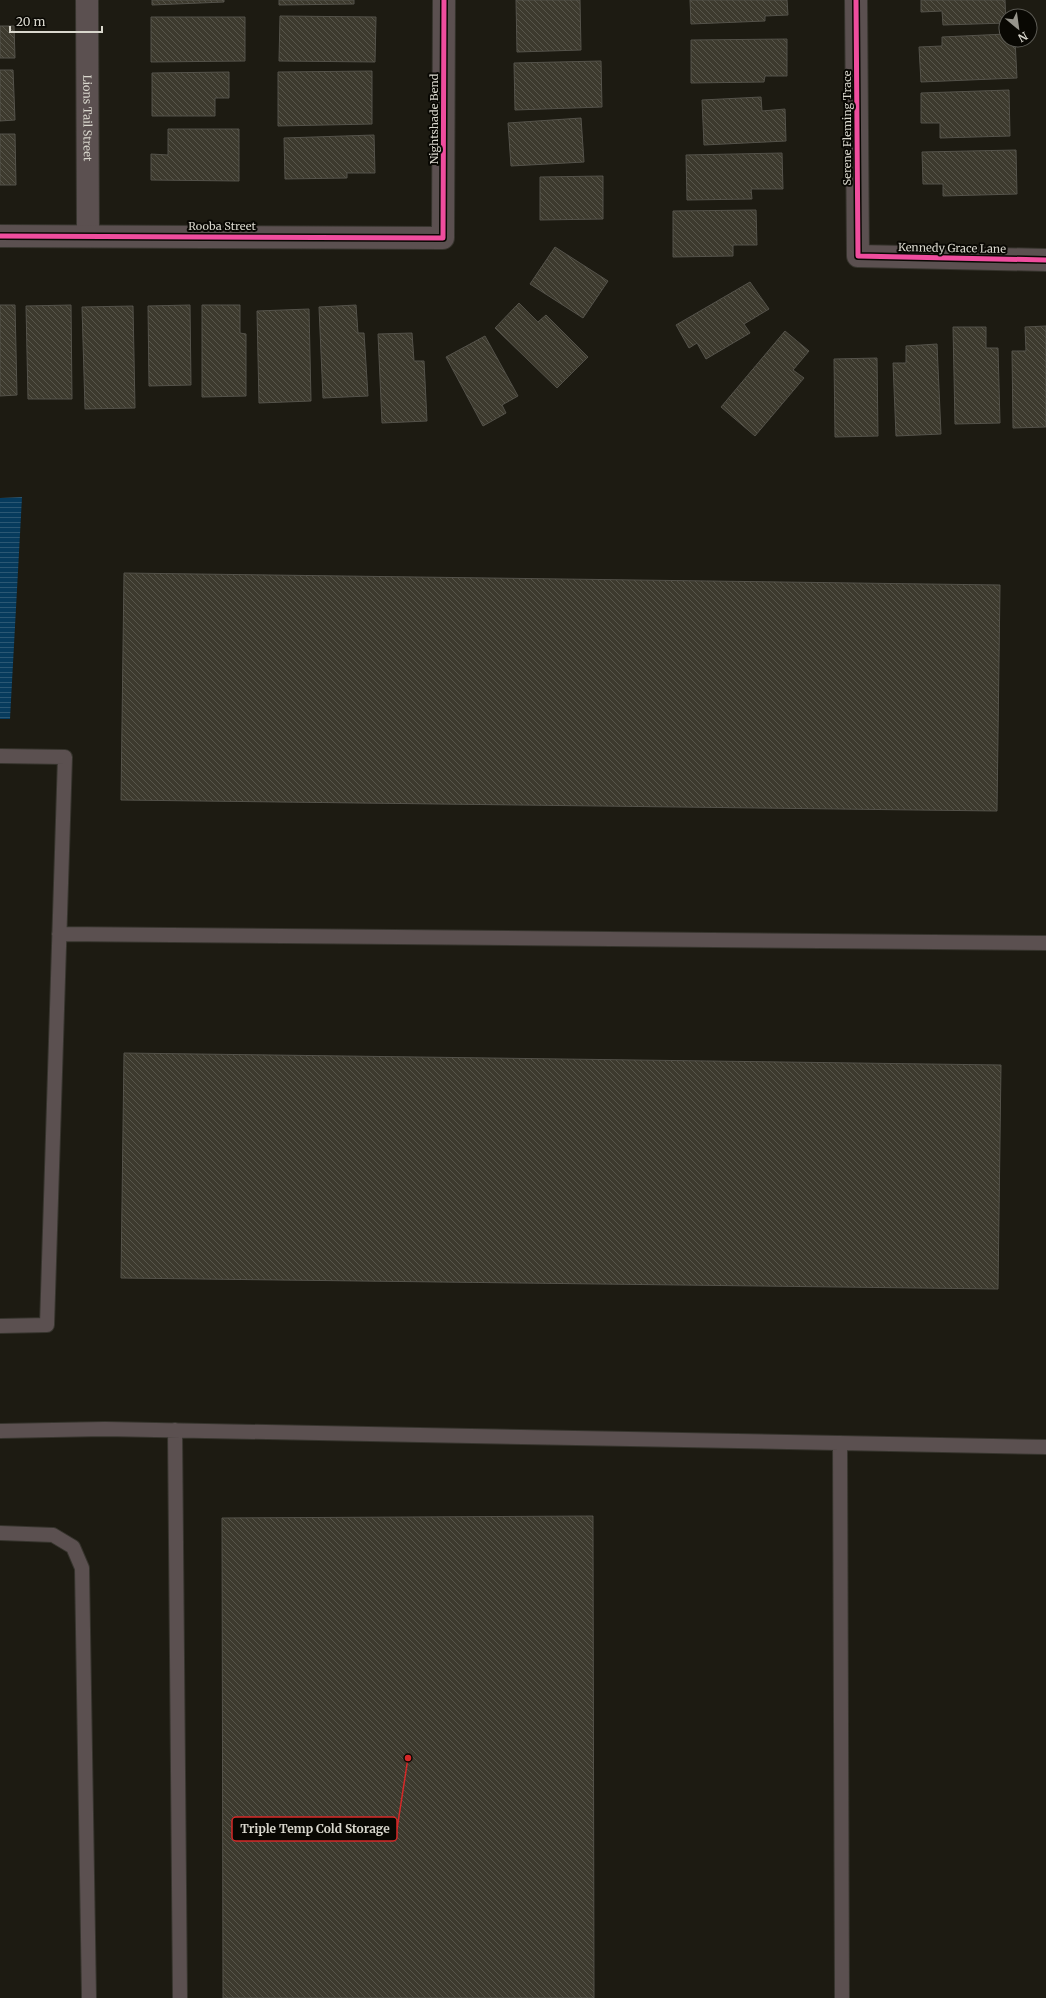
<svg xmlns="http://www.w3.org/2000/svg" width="1046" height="1998" font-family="Merriweather,serif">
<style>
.water{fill:url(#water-rules)}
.building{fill:url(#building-back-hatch);stroke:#54524a}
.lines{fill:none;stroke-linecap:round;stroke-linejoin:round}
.lane-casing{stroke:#36342d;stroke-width:16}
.street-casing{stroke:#36342d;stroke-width:24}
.lane{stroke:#5b5050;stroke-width:14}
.street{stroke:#5b5050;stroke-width:22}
.cycleway-casing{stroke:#090803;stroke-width:8}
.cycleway{stroke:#ef4d9e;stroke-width:5}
.labels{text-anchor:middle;stroke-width:4;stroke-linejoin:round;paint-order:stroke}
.street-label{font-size:11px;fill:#d9d7cd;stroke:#090803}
.leader{fill:none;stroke:#d62828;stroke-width:1.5}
.callout-dot{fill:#d62828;stroke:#090803;stroke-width:1.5}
.callout{fill:#090803;stroke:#d62828;stroke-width:1.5}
.callout-label{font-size:12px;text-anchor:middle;font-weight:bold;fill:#d9d7cd}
</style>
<defs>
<pattern id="water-rules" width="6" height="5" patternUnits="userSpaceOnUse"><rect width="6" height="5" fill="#073b5d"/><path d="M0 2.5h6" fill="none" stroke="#2b5773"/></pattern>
<pattern id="building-back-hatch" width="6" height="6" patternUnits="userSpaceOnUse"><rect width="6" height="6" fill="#3d3a2e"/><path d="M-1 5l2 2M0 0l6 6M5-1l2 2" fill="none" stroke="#58564b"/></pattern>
</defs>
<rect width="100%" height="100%" fill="#1d1b12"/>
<path class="water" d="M22,497L10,719H0V498Z"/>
<path class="building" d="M152,0H224V2L152,5Z
M279,0H354V4L279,5Z
M516,0H580L581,50L517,52Z
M690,0H787L788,15L765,16V21L691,24Z
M921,0H1005L1006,23L943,25L942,11L921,12Z
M280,16L376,17L375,62L279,61Z
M151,17H245V61L151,62Z
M0,26H14L15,58H0Z
M1006,34V40H1015L1017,78L921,82L919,47L942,46V37Z
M787,39V76H765L764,82L691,83V40Z
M601,61L602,107L515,110L514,63Z
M0,70H13L15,120L0,121Z
M372,71V124L278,126V72Z
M229,72V98H215V116H152V73Z
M1009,90L1010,136L940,138V123H921V93Z
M761,97L762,111L785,109L786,141L704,145L702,100Z
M581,118L584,162L511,166L508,123Z
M168,129H239V181L151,180V154L168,155Z
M0,134H15L16,185H0Z
M374,135L375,173H347V178L285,179L284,138Z
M1016,150L1017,194L943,196V184H923L922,152Z
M782,153L783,189H751L752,199L687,200L686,155Z
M603,176V219L540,220V177Z
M756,210L757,245H733V256L673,257V211Z
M555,247L608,281L583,318L530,284Z
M750,282L769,309L744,324L750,333L706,359L697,343L689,348L676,325Z
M519,303L538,322L546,315L588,357L557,388L495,328Z
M0,305H15L17,395L0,396Z
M71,305L72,399H28L26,306Z
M190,305L191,385L149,386L148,306Z
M202,305H240V333L246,334V396L202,397Z
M356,305L358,333H364L368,396L323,398L319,307Z
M133,306L135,408L85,409L82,307Z
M309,309L311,401L259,403L257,311Z
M1046,326V427L1013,428L1012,351H1026L1025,327Z
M953,327H986V348H998L1000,423L955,424Z
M785,331L809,351L793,370L804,378L755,436L721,407Z
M412,333L414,361H424L427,421L382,423L378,334Z
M485,336L518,396L502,405L506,413L483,426L446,357Z
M937,344L941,434L896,436L893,363H906V346Z
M877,358L878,436L835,437L834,359Z
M124,573L1000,585L997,811L121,800Z
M124,1053L1001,1065L998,1289L121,1278Z
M593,1516L594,1998H223L222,1518Z"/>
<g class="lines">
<g class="lane-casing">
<path id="lane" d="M0,756L65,757L47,1325L0,1326
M59,934L1046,943
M175,1430L180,1998
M0,1431L105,1429L1046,1447
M840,1443L842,1998
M0,1533L53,1535L73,1547L82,1568L89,1998"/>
</g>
<g class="street-casing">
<g id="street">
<path id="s1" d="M87,0L88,235"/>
<path d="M856,0L858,256L1046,260"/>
<path d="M0,236L443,238L444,0"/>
</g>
</g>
<use href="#lane" class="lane"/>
<use href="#street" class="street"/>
<g class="cycleway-casing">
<path id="cycleway" d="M856,0L858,256L1046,260
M0,236L443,238L444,0"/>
</g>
<use href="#cycleway" class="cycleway"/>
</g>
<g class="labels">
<g class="street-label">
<text dy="4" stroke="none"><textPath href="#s1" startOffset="118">Lions Tail Street</textPath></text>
<text transform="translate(434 119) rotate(-90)" y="4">Nightshade Bend</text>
<text transform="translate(847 128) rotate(-90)" y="4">Serene Fleming Trace</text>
<text x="222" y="230">Rooba Street</text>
<text transform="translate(952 248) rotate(1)" y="4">Kennedy Grace Lane</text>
</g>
</g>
<path class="leader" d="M408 1758L397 1829"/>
<circle class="callout-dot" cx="408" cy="1758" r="4"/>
<rect class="callout" x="232" y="1817" width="165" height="24" rx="4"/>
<g class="callout-label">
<text x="315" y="1833">Triple Temp Cold Storage</text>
</g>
<g transform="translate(1018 28) rotate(151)"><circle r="19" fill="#090803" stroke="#5c5b54"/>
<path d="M0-3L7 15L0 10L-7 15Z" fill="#97958c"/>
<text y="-6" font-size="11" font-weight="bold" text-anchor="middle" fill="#d9d7cd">N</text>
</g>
<path d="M10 26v6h92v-6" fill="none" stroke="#d9d7cd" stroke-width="2"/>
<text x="16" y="26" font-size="12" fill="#d9d7cd" stroke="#090803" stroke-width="3" paint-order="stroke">20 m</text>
</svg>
